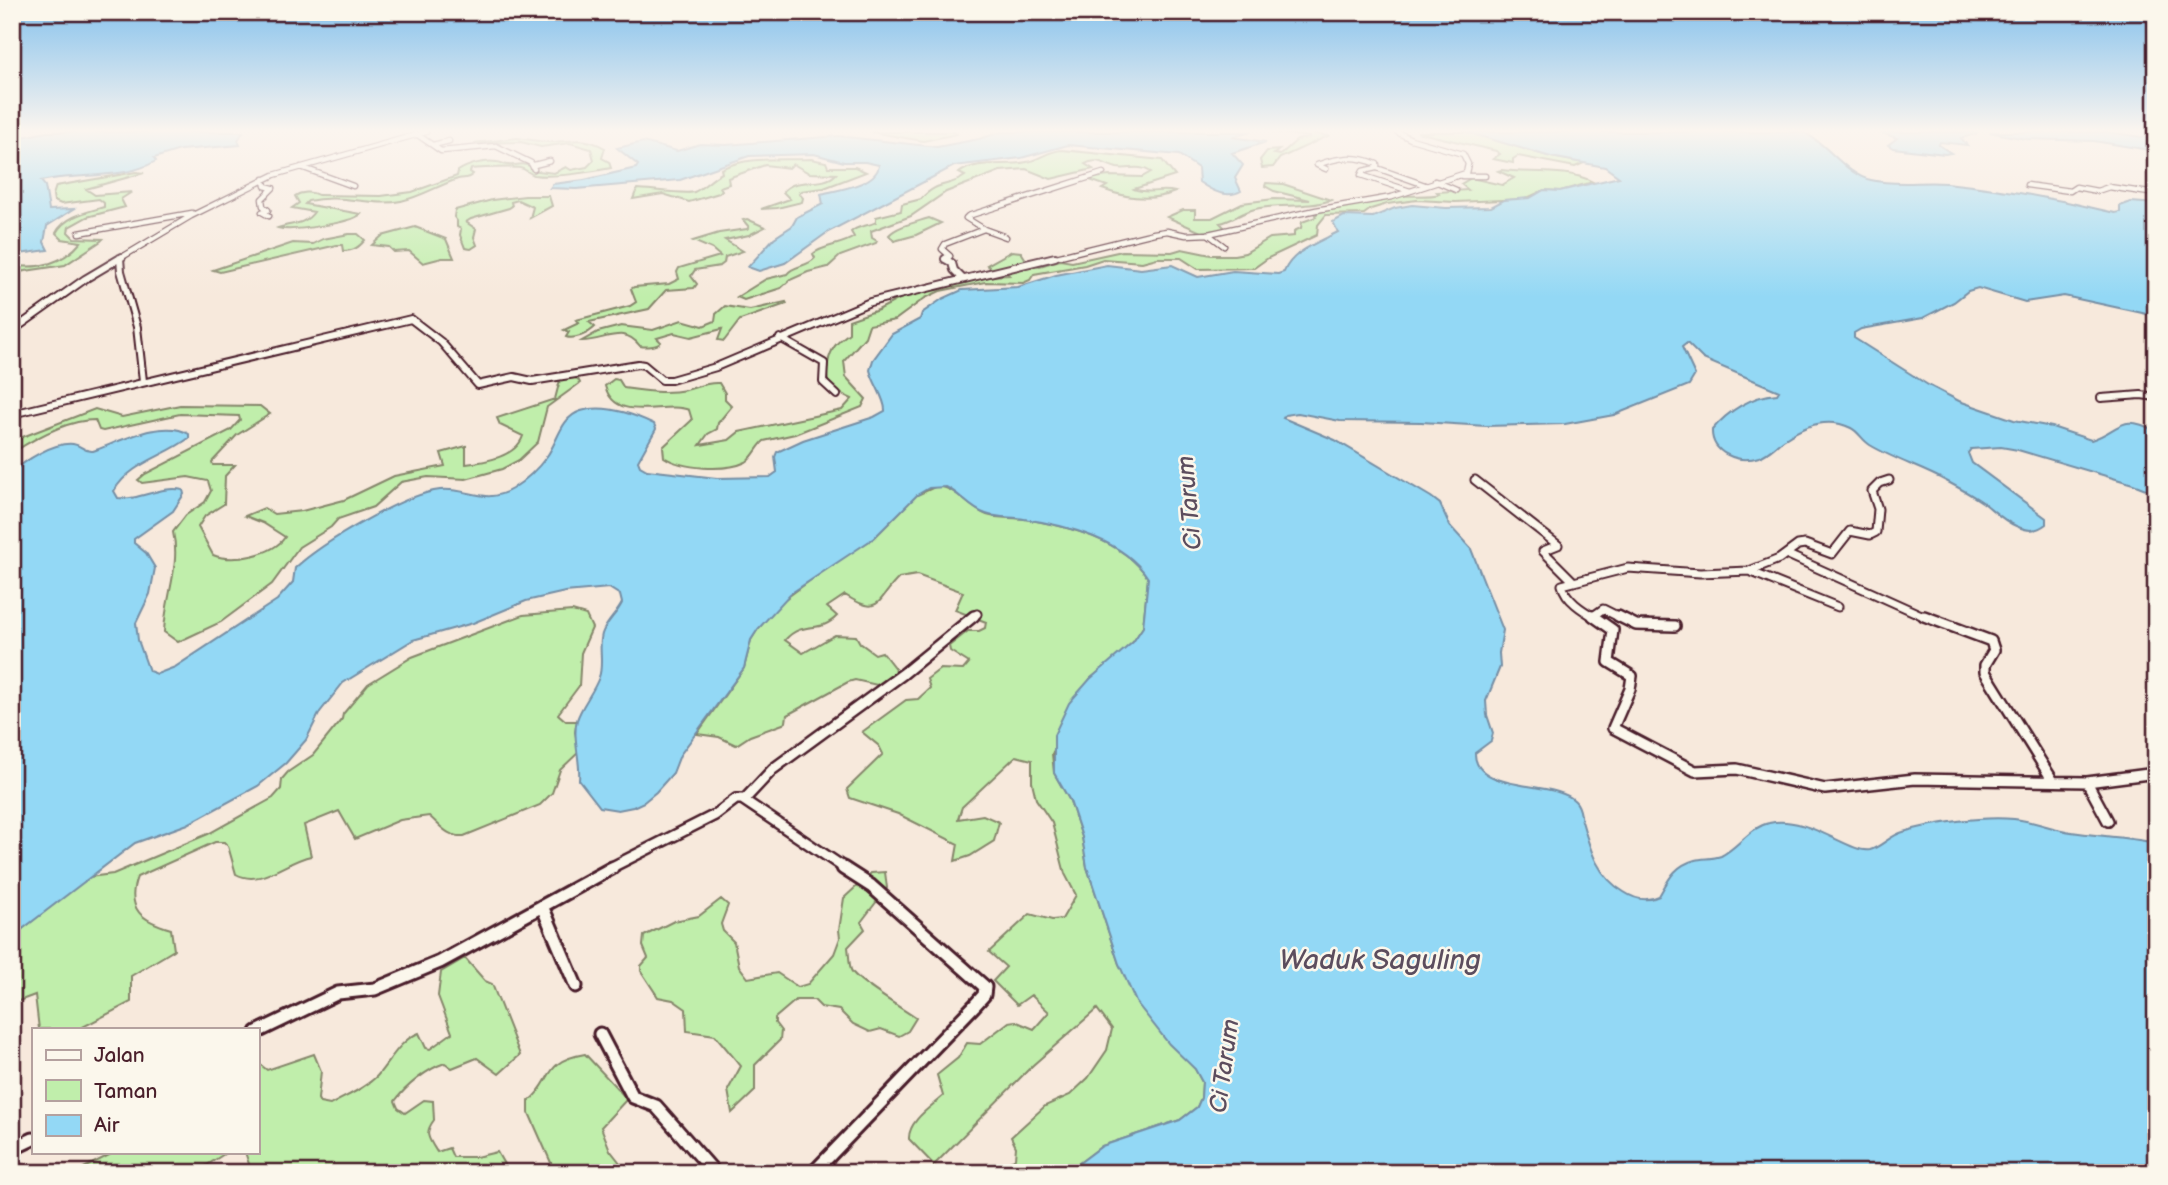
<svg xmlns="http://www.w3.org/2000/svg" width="2168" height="1185" font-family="'Balsamiq Sans',sans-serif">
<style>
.green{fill:#c0eeab;stroke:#85866b;stroke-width:2}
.water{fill:#93d8f5;stroke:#768ea4;stroke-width:2}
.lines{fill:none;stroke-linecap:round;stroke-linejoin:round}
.minor-far4-casing{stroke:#4a1f2b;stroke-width:7}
.minor-far3-casing{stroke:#4a1f2b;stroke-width:10}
.minor-far2-casing{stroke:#4a1f2b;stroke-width:11}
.minor-far1-casing{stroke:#4a1f2b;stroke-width:14}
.minor-casing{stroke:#4a1f2b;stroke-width:17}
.minor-far4{stroke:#fbf7ec;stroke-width:4.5}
.minor-far3{stroke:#fbf7ec;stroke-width:6}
.minor-far2{stroke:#fbf7ec;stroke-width:7}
.minor-far1{stroke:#fbf7ec;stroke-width:9}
.minor{stroke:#fbf7ec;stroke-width:11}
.labels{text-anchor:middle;stroke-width:5;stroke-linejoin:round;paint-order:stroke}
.water-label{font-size:24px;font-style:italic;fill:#5c4d5e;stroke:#fbf7ec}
.near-water-label{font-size:28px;font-style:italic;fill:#5c4d5e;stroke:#fbf7ec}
</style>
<rect width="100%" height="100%" fill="#f7e9dc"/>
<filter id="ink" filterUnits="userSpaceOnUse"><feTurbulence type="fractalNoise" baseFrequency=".0143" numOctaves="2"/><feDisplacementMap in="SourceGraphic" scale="14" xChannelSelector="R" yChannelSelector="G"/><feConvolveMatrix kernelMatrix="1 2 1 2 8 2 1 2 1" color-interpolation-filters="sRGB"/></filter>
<g filter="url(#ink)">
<path class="green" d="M871,132H955L957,134L923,141Z
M1272,132H1305L1328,136L1280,158L1273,167L1262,168L1260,160L1267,151L1279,150L1274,154L1280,155L1297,140L1310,137Z
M1417,132H1467L1551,157L1584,163L1575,167L1518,156L1513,159V163L1493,159L1500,154L1496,151Z
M517,138C528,139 540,142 551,142C574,141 584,136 605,148L602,158L609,162L611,168C592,172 553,178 534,175C528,173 526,169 520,168C515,167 474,168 471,169L470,172L473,174C467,180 465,177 458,179C439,185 421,197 401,201C371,207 342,193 308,201L305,204L361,214C351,223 292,232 278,228C292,223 305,225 314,212L292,208L299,203L295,196C301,192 311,191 318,195L381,196L412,192L457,176L458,171C469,164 485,160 497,162C502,162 503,165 508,165C517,166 521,162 530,166L531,170L554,173L566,167L571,170L587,167L594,160L591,149L570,143L541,147L521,142L474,143Z
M1062,150L1162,160L1175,176L1134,189C1148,195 1161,188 1175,192C1151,202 1126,198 1102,189L1107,186L1087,179L1109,176L1142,177L1151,172C1139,164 1130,170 1117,168C1105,165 1097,157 1085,164L1093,169L1051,179L1026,169L1000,171L946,192L911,216L871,231L872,238L877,241L876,243L840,256L828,267L808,272L790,280L781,288L744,300L737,297L766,279L787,274C793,265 808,267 815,258L813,254C823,245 841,246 854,237L851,232C858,225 867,227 876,222V217L901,211L902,204L921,199C938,180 948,188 965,176L959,173C978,158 1009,168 1031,161C1043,157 1049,151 1062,150Z
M811,159L826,162L828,167H855L866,172L824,188L801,191L799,193L803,198L802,202L777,208L761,209L790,199L783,192C796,175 822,189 836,174L809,173L793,164L789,168L765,165L728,178L729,184L720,187L722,190L719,193L689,202L663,194L633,199L637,189C647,189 688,195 694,192C703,188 712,178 722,173L721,169C747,156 782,160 811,159Z
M1501,170C1528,174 1568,168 1593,182L1560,191L1544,190L1525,199L1455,202L1417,200L1387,204L1371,209L1364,214L1326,215L1318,225L1317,235L1268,258L1254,268L1198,269L1181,258H1157L1142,262L1103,259L1085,265L1034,274L1030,280L1023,283L985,282L940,291L925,298L895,320L869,325L865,337L844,361L846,377L866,399L862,407L795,434L764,441C757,447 753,458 746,462C725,472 682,469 664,457L663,447L692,420L689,410C664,400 616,425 605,386L614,379L619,380L624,388C645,391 665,394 686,390C698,387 706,382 719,383L725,393V399L732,406L718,423L717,429L708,434L700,445L729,440L739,432L842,410L852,399C832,389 824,388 828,363C831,348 836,343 849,333V320L878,310L909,294L988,276L1009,275L1002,268L993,270L987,265L1012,251L1021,252L1028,263L1040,266L1060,260L1072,262L1122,251L1172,252L1182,249L1211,255H1234L1245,253L1270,238L1294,236V231L1301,228L1302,222L1316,217L1315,215L1320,212C1340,207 1363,199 1384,196C1399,194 1428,198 1439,194L1437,192L1468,190L1461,184L1471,178L1502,185L1514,178L1498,171Z
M136,172L144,173L86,189L95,195L132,192L121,199L125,207L87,217L69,227L68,232L74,238L103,239L101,241L65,265L12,273V265C38,270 64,263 81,242L62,239L56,233C65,216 87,212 104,207V203L99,199L61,204L54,201L53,195L56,186Z
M1266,183L1283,184L1331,200C1307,209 1280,203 1255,209C1242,212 1232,221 1220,223L1226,229L1201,232L1167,217L1183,210H1195V218H1212L1242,203L1274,199L1310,200L1274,191L1265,186Z
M525,196H549L552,206L530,218L533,207L518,200L511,202L512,206L509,208L471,219L466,222L476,229L474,237L477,245L471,249L465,248L460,235L461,229L457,227V221L454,217L455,210L492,200Z
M929,218L941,223L916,235L894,241L889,235C897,226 917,222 929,218Z
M747,219L765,227L749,235L725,240L743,251L725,257L724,263L720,266L695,270L691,276L697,284L694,288L666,290L649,309L589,322L595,327C588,334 574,340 566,337L569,332L564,330L579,323L576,320L630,306L636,302L631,289L634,287L669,284L679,279L677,272L679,268L720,256L712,249L693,241L719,233L747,229L749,227L743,220Z
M415,227L446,239L454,258H442L423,263L409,251L394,252L389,247L372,245L382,236Z
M349,234H358L365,240C359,247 354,251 343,251L342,245H337L220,272L213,270L293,243L313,244L323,239Z
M786,302L787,304L783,305L740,320L724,341L718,340L722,329L691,337L674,333L657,338L661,342C657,347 646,347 640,346C624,324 605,341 582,341L598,332L621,326L653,330L682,320L703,326L715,321L716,314L725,306L750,310Z
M569,376L578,379L580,383L547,407L538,442L519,460L502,469L466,479L428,477L401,482L373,507L338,519L331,527L299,547L272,584L221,622L178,642L164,632C165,597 181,566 173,532L186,515L205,502L211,491L208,481L188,477L142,483L138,480L145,474L231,430L240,420L239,416L180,414L103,431L99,430L95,420C67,420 35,438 12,453V441L95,409L122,417L180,405L260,406L270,414L237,435L212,462L213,465H235L225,476L224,504L205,516L198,527L213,555C233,563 273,555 285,537L263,523L245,516L264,508L274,514L302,511L344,500L394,476L445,466L441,453L466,446V464C486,462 516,457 523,436L500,425L497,418L555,399L560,380Z
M937,486C958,488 968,508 987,515C998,519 1013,517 1025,519C1067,526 1124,540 1148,578L1143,627L1133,642L1112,662L1090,679L1052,754L1054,773L1070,801L1082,837L1087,867L1119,964L1163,1036L1195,1069L1202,1082L1201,1098L1197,1107L1180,1120L1102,1146L1066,1173H996L1015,1158L1016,1147L1011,1137L1045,1106L1070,1095L1088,1078L1107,1050L1112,1029L1097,1009L1033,1065L934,1165L909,1139C908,1121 931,1107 943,1096L937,1075L958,1058L967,1043L980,1044L1009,1022L1015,1021L1034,1029L1049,1012L1031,995L1017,1005L993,981L1006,967L989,952L1030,914L1052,920L1062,919L1076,895L1065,874L1052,823L1036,799L1032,782V760L1016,756L962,807L958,819L983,815L999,822L994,841L970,856L955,861L958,844L898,814L850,798L847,789L883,754L879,746L862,732L906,700L918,699L930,688L927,679L940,669L963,670L969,663L950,651L949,646L968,631H979L985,628L986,622L955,610L963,592L917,575L899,578C876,600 881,618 845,595L827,607L837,616C819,635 804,619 785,640L803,653L835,635L856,636L860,643L875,654L882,652L896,670L894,673L877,685L855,680L848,682L787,715L786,722L783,724L750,736L736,745L719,737L697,734L744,668L751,640L758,629L781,602L831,565L874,538L917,495Z
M572,611L586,615L592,628L581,653L579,686L558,714L566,721H577L575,732L579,752L560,770L552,793L540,805L464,836C447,837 441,826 429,816L400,820L355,839L339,811L304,825L311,856C285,861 261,888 236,874L228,846L224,842H215L137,877C125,910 143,921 171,929L174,950L131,976V1002L79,1029H39L35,995L16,1002L12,995V937L89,877L113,874L208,834L273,798L281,789L282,779L288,772L313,755L342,719L343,714L368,684L412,657L523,615Z
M885,872L887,888L861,922L865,929L848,947C849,954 849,963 851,970C856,981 903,1009 916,1018L908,1031L899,1036L881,1029L870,1032L853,1024L839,1010L821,1007L814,1000H796L775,1018V1023L781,1031L780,1040L755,1065V1091L732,1113L728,1090L741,1066L715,1035L687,1031L686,1009L673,1000L658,997L641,971V966L648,958L643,946L644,936L674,921L699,916L721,899L728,905L721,924L723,931L734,942L739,966L748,978L777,973L798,987L808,984L834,954L840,938L839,930L844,898L871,873Z
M465,958L485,981L492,984L520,1055L499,1074L477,1058L452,1068L445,1063C427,1069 406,1086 395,1101L398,1108L405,1113L424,1100L433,1101L434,1120C424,1133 428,1138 437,1152L449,1148L453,1157H476L497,1152L509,1173H252L245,1152H257V1062L267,1070L314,1054L321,1071L318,1099L320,1103L330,1105C346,1096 364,1089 377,1076C390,1061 400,1040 419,1033L426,1048L430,1049L452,1033L438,996L441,972Z
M585,1054L627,1099L601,1127L610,1150L628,1173H547L552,1165L529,1113V1101C554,1081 542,1061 585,1054Z
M115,1152H227L195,1173H74Z"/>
<path class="water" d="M47,132H243L238,140L240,145L180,150L154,158L156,161C122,181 77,172 41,181L45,186L49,210L74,209L47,226L44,242L48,250L12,255V139Z
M1001,132H1251L1232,137L1266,142L1232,153L1243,165L1235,178L1241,191C1227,199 1212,191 1199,182L1198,168L1179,155L1068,145L1021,158L954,166L828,232L785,263L759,271L748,267L774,238L792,226L797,217L823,204L821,194C837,190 877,185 879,165L865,162H844L814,154L749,156L680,180L576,189L550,188L553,184L584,180L636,168L638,165L617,148L643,142L677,151L700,144L726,145L838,136L937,147L979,139Z
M1467,132H1803C1825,141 1846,175 1871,180C1895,186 1922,181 1946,183C2003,189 2059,199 2115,213L2120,212V206L2131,202L2156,204V316L2064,296L2025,302L1978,288L1968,291L1954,302L1923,318L1861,329L1854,333V338L1928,385L1959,401L2014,420L2052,427L2091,440C2122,430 2119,412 2156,431V493L2133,484L2018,450L2001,447L1971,449L1968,453L1972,463L2046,518V524C2036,532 2027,531 2016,526C2004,521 1995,512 1985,504C1974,496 1961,489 1948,482C1923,468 1895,460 1870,445C1862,440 1859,432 1851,428C1829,417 1805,425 1785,439C1777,444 1769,454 1759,457C1738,464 1711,453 1712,430C1728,411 1751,396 1777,394L1779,391L1703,359L1687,343L1682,347L1695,375L1689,385L1614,415L1565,424L1486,426L1421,422L1340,421L1298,413L1285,415L1283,418L1335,440L1431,497L1440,504L1450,526L1471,549L1503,630L1499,653L1500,667L1486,701L1487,715L1493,733L1491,741L1475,753C1474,793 1555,780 1575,801C1581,807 1580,813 1582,821C1590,849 1597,876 1624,892C1636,900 1647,902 1659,896C1669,879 1674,866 1695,860C1704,858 1713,859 1721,856C1739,847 1750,827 1769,823C1807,814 1850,854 1870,850C1881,847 1891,835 1903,832C1933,823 1982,816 2014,819C2034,821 2052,829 2071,832C2099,836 2128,837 2156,843V1010L2149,1022L2156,1037V1173H1066L1102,1146L1180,1120L1197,1107L1201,1098L1202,1082L1195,1069L1169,1044L1136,1002L1119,964L1087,867L1082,837L1070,801L1054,773V735L1069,703L1090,679L1133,642L1143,627L1148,578C1124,540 1066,525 1024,519C1011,517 998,518 986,514C970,509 961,494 946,487L929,488L917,495L874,538L790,594L758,629L751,640L744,668L680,755L673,773L656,792L644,802L633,807L618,810L600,807L579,780C581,761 572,737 577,720C581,706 594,692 599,677C604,663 598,648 602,634C606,622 617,614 622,603L620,595L609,588L565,592L526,601L473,623L413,640L343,683L320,712L306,740L286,763L258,786L188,824L135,843L12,937V473C25,460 54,442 73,444C82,445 83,452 93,451C119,442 163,418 189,434V438C164,457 130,463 114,491L118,498C140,501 160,485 183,490L184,494L173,511L134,539V543L146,553L155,568L150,594L136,623L138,640L149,671L157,674L175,667L277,600L293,582L295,568C322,543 404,494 440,490C468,487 484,506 512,489C526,480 537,470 547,456C558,441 561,417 581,411C604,404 633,414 654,424L656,429L638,461L640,466L647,470L717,478L770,477L777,472L775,457L777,452L803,440L874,417L885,411C886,400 873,383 870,370L873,360L892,334L920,319L922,313L942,299L962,290L1018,287L1056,275L1107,265L1141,269L1172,265L1198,277L1233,271L1278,274L1284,272C1292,251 1319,242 1338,232L1333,222L1344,216L1373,217L1395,208L1412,205L1446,208L1491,207L1504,200L1530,198L1544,190L1560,191L1619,177L1605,167L1551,157Z
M1879,132H1977L1976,134L1961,138L1967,145L1940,142L1939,145L1951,153L1945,154L1893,148L1888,145L1897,138Z
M1989,132H2108L2156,139V151L2094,141L2026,139Z"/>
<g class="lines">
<g class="minor-far4-casing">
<path id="minor-far4" d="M415,133L441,151L496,146L531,163L534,169
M433,145L449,141
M534,165L550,161
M301,167L353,186
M1376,168L1363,171L1361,175L1410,191
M1326,169L1317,165C1338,157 1356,155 1377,164V168L1425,185
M1462,176H1485
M264,179L265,186L273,188L262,199L263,206L268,210L262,212L269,216
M1435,181L1456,190
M2027,185L2070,191L2076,187L2097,191L2109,187L2156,194
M984,229L1006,237
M79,233L192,213
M1208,234L1224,246
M119,259L191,216L274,175L426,132
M945,259L950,256L942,249L945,244L984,229L966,218L968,216L1103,173
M1048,259L1154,233L1167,231L1186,235L1208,234L1316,210L1392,197L1466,173L1468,164L1463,154L1411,139L1397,132"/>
</g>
<g class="minor-far3-casing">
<path id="minor-far3" d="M948,257L945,259L952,263L954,270L962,278
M120,258L121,271L137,327L143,381
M12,331L85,279L122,257
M780,338L824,363L823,382L837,395
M2101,398L2141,395L2156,397
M12,414L411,319L441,342L478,385L514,377L532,381L638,364L644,365L662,380H671L716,367L870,302L1055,257"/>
</g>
<g class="minor-far2-casing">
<path id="minor-far2" d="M1475,480L1558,545L1543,551L1573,581
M1786,554L1928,618
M1749,571L1838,607
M1593,616L1603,609L1621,618
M972,618L977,614
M1596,618C1582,610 1566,600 1562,585L1628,568L1700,573L1749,571L1779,559L1798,545L1805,544L1832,554L1850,531L1870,535L1876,532L1878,509L1872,491L1880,483L1889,480"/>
</g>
<g class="minor-far1-casing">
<path id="minor-far1" d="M1593,616L1613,630L1609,662L1632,676L1630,689L1613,728L1695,771L1737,769L1825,789L1915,779L2087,782L2156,773
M1618,616L1636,625L1675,626
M1924,616L1991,641L1994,650L1985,665V672L2053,781
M2087,782L2108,821
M744,800L773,769L903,674L974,616
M608,869L715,815L736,799H742L846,869"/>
</g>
<g class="minor-casing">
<path id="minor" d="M542,906L576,986
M257,1032L338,993L375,989L440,962L612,868
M600,1034L633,1097L656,1106L715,1173
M12,1149L33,1139
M813,1173L974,1006L984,995L985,987L871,886L843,868"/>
</g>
<use href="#minor-far4" class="minor-far4"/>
<use href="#minor-far3" class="minor-far3"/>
<use href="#minor-far2" class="minor-far2"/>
<use href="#minor-far1" class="minor-far1"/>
<use href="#minor" class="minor"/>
</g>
</g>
<linearGradient id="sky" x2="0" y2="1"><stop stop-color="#86c2ed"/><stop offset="0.44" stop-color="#fbf5ef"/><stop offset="1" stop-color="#fbf5ef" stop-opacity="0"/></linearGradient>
<rect width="2168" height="297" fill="url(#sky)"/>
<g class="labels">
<g class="water-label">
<text transform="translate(1189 503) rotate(-95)" y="8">Ci Tarum</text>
<text transform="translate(1224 1066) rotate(-82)" y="8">Ci Tarum</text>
</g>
<g class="near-water-label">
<text x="1380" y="969">Waduk Saguling</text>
</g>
</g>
<rect width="2168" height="1185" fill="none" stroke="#fbf7ec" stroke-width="42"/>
<rect x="21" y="21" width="2126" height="1143" fill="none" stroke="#4a1f2b" stroke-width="2.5" filter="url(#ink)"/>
<rect x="32" y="1028" width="228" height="126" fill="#fbf7ec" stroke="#b4a19f" stroke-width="2"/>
<rect x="46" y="1050" width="35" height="10" fill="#fbf7ec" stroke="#b4a19f" stroke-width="2"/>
<text x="94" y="1062" font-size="21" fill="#4a1f2b">Jalan</text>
<rect x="46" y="1080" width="35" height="21" fill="#c0eeab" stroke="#b4a19f" stroke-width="2"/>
<text x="94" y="1098" font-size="21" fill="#4a1f2b">Taman</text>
<rect x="46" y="1115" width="35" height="21" fill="#93d8f5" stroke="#b4a19f" stroke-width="2"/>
<text x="94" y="1132" font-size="21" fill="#4a1f2b">Air</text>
</svg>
